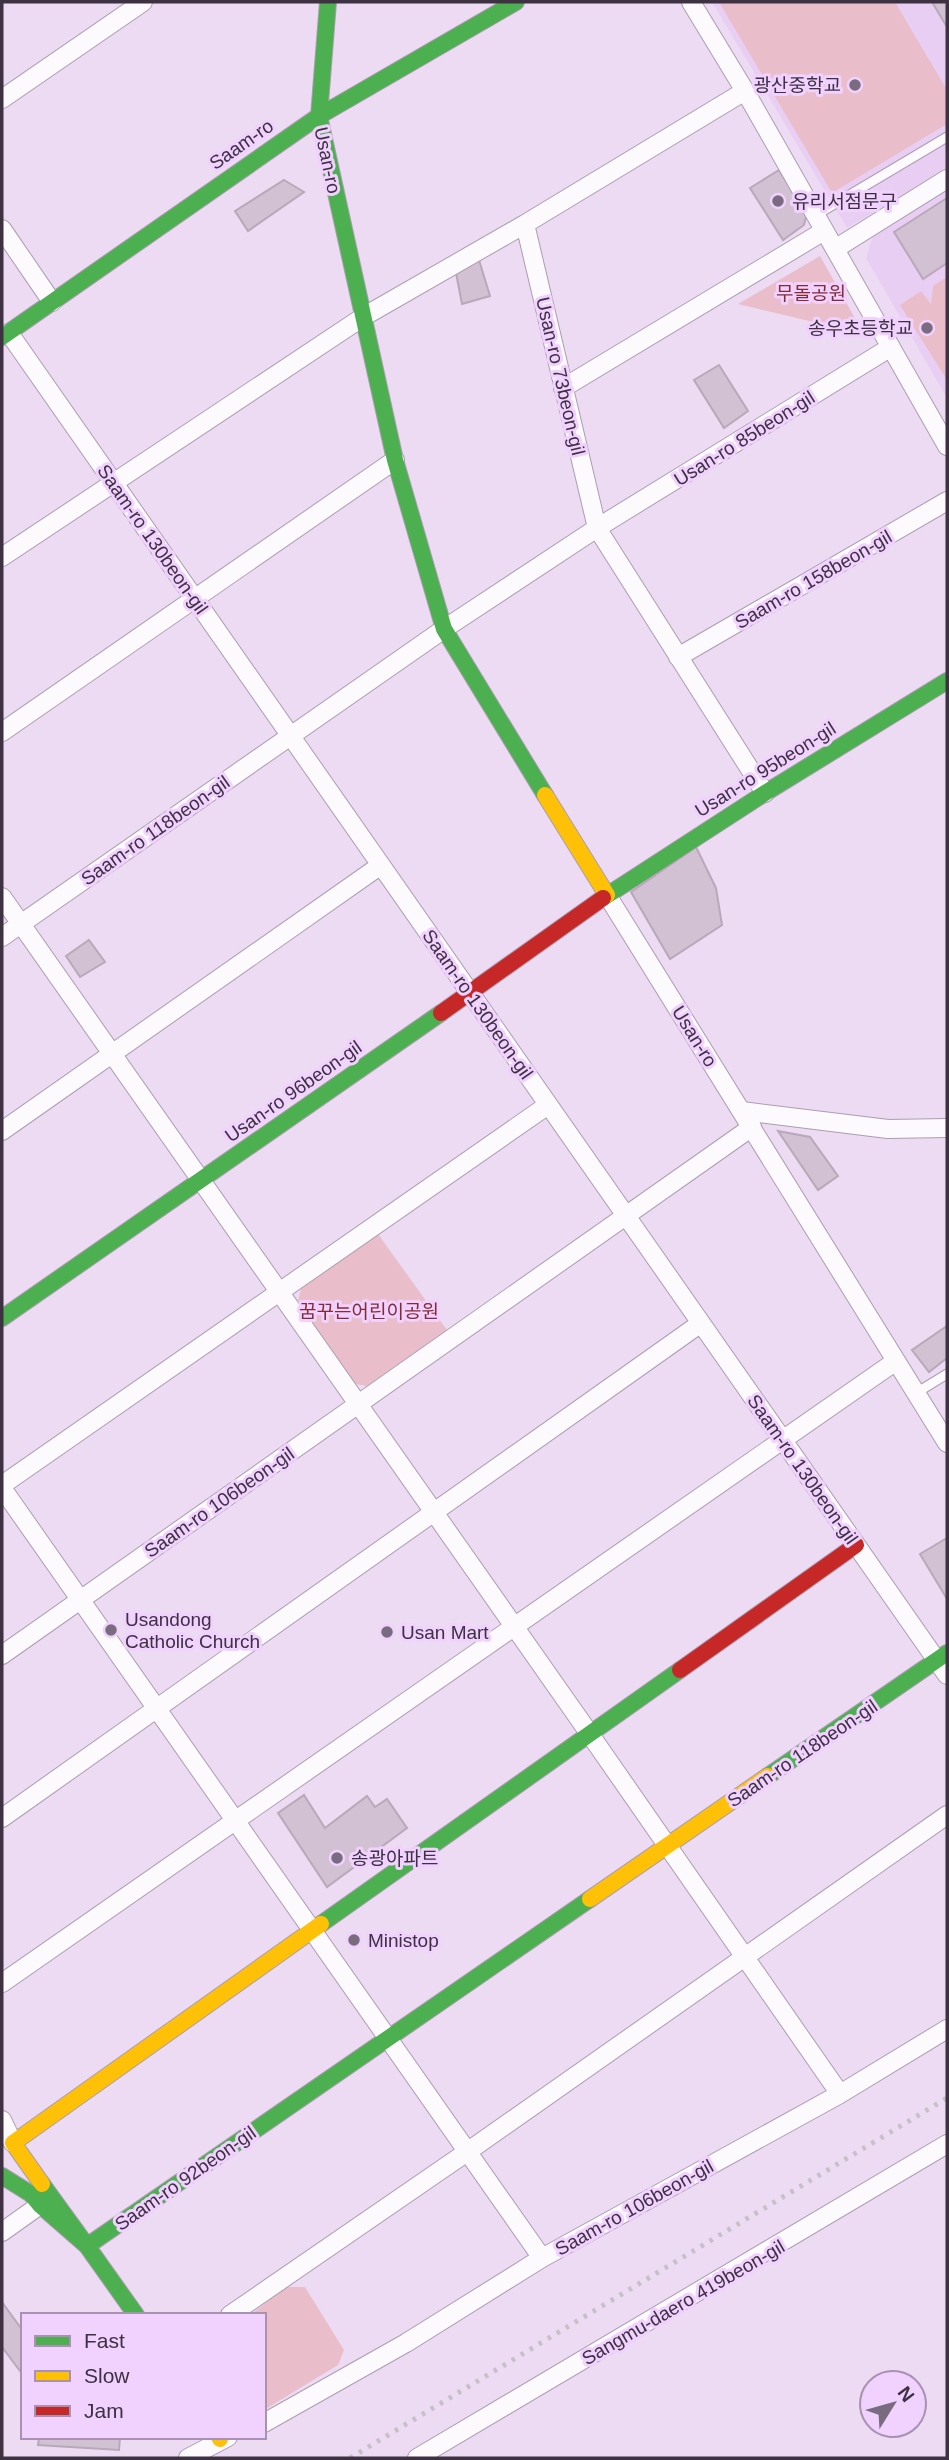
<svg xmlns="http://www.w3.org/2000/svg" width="949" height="2460" font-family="Arial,'Noto Sans KR',sans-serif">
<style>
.built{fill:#e9cef4}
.green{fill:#e9beca}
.building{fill:#d2c0d3;stroke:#b8a8b9;stroke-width:2}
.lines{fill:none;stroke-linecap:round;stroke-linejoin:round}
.lane-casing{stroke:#ab9eb0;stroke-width:11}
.street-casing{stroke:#ab9eb0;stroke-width:20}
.fast-casing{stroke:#ab9eb0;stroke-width:18}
.slow-casing{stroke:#ab9eb0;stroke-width:18}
.jam-casing{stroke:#ab9eb0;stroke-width:18}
.lane{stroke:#fcfafd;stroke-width:9}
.street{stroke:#fcfafd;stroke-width:18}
.fast{stroke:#4caf50;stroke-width:16}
.slow{stroke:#ffc107;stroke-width:16}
.jam{stroke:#c62828;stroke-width:16}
.rail{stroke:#c6c1c8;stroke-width:5;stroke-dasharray:3.5 7;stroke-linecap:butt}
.poi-dot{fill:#7a6c80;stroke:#f1d1fd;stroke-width:2.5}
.labels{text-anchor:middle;stroke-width:6;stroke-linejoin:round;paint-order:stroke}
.poi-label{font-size:19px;fill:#3d3142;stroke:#f1d1fd;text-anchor:start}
.street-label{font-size:19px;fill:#3d3142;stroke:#f1d1fd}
.park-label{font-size:19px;fill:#822c36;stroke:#f1d1fd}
</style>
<rect width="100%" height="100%" fill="#ecdbf3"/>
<path class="built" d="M712,2H947V169L847,228Z
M947,190V398L866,258L873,235Z"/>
<path class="green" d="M719,2H895L947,90V124L832,193Z
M820,256L864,334L738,304Z
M947,277V380L900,305L921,291L931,304L933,286Z
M378,1234L447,1330L367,1386L355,1384L298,1301L301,1289Z
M286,2287H305L344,2350L338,2365L264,2410V2315H250Z"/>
<path class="building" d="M932,2H947V27Z
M779,170L807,213L804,225L783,240L750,188Z
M284,180L304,192L248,231L235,211Z
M947,198V263L923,279L894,232Z
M479,260L490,296L462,304L455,268Z
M719,365L748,411L724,428L694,380Z
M696,847L716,888L722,925L670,959L631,892Z
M89,940L105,962L80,977L66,956Z
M778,1131L810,1137L838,1176L818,1190Z
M947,1326V1358L929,1372L912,1350Z
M947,1538V1599L920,1554Z
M304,1795L325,1828L367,1796L375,1807L387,1799L407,1828L327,1887L278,1813Z
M2,2302L23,2331V2375L2,2347Z
M39,2437H120L119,2450L38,2445Z"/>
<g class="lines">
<g class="lane-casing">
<path id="lane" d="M816,215L947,137
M916,1393L947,1374"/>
</g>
<g class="street-casing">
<path id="street" d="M691,2L745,91L947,446
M2,99L143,2
M525,224L597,528L765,793
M2,229L52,302
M835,249L947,179
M9,333L947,1675
M563,388L824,231
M2,557L363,317L525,224L745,91
M678,657L947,501
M2,732L395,460
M607,895L947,1443
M2,897L589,1733L840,2094
M2,937L444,629L597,528L891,347
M742,1111L888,1129L947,1128
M2,1131L381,865
M2,1485L548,1105
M2,1488L542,2258
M2,1655L752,1127
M2,1818L701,1323
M2,1983L896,1361
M2,2120L13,2143
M2,2232L40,2205
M230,2315L467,2152L947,1815
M264,2423L406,2343L542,2258L840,2094L947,2029
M188,2458L228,2437
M417,2458L947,2144"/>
</g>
<g class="fast-casing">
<path id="fast" d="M328,2L319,116L395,460L444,629L545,795
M2,337L319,116L516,2
M603,898L765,793L947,681
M2,1318L441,1013
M768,1776L947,1653
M321,1924L680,1670
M2,2176L31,2194L40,2205L87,2246L136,2315
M42,2184L87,2246L590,1899"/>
</g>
<g class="slow-casing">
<path id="slow" d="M545,795L607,895
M590,1899L768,1776
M42,2184L13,2143L321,1924
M219,2437L220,2439"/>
</g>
<g class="jam-casing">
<path id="jam" d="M441,1013L603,898
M680,1670L856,1545"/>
</g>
<use href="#lane" class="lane"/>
<use href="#street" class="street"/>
<use href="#fast" class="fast"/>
<use href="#slow" class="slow"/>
<use href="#jam" class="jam"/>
<path class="rail" d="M350,2458L947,2098"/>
</g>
<g class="poi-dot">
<circle cx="855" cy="85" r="7"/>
<circle cx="778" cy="201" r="7"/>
<circle cx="927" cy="328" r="7"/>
<circle cx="111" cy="1630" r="7"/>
<circle cx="387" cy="1632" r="7"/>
<circle cx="337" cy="1858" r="7"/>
<circle cx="354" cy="1940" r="7"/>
</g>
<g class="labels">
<g class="poi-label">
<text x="841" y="92" text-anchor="end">광산중학교</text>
<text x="792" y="208">유리서점문구</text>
<text x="913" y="335" text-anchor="end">송우초등학교</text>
<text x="125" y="1626">Usandong<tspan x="125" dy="22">Catholic Church</tspan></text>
<text x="401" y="1639">Usan Mart</text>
<text x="351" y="1865">송광아파트</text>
<text x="368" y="1947">Ministop</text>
</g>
<g class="street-label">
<text transform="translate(241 144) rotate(-35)" y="7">Saam-ro</text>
<text transform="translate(328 160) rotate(78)" y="7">Usan-ro</text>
<text transform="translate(561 376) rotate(77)" y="7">Usan-ro 73beon-gil</text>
<text transform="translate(744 438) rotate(-32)" y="7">Usan-ro 85beon-gil</text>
<text transform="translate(153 539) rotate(55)" y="7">Saam-ro 130beon-gil</text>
<text transform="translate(813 579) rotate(-30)" y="7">Saam-ro 158beon-gil</text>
<text transform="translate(765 769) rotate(-32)" y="7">Usan-ro 95beon-gil</text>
<text transform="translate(155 830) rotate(-35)" y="7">Saam-ro 118beon-gil</text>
<text transform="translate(478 1004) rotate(55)" y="7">Saam-ro 130beon-gil</text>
<text transform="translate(695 1036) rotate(58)" y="7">Usan-ro</text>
<text transform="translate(293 1091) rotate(-35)" y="7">Usan-ro 96beon-gil</text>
<text transform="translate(803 1469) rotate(55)" y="7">Saam-ro 130beon-gil</text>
<text transform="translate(219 1502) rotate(-35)" y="7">Saam-ro 106beon-gil</text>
<text transform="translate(802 1753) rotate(-34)" y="7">Saam-ro 118beon-gil</text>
<text transform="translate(185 2178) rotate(-35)" y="7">Saam-ro 92beon-gil</text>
<text transform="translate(634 2207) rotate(-29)" y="7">Saam-ro 106beon-gil</text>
<text transform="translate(683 2302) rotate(-30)" y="7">Sangmu-daero 419beon-gil</text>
</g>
<g class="park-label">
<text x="811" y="300">무돌공원</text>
<text x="369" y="1318">꿈꾸는어린이공원</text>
</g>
</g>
<rect width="949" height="2460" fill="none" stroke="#3d3142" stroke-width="7"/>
<rect x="21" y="2313" width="245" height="126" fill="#f1d1fd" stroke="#a991b2" stroke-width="2"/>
<rect x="35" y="2336" width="35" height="10" fill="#4caf50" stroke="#a991b2" stroke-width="2"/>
<text x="84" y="2348" font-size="21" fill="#3d3142">Fast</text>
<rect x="35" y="2371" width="35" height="10" fill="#ffc107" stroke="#a991b2" stroke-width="2"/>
<text x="84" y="2383" font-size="21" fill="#3d3142">Slow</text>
<rect x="35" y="2406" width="35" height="10" fill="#c62828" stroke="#a991b2" stroke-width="2"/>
<text x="84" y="2418" font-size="21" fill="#3d3142">Jam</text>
<g transform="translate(893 2404) rotate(53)"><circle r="33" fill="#f1d1fd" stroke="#a991b2" stroke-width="2"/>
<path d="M0-5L12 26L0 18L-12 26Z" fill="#7a6c80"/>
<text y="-10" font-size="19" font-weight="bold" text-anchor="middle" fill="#3d3142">N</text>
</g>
</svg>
